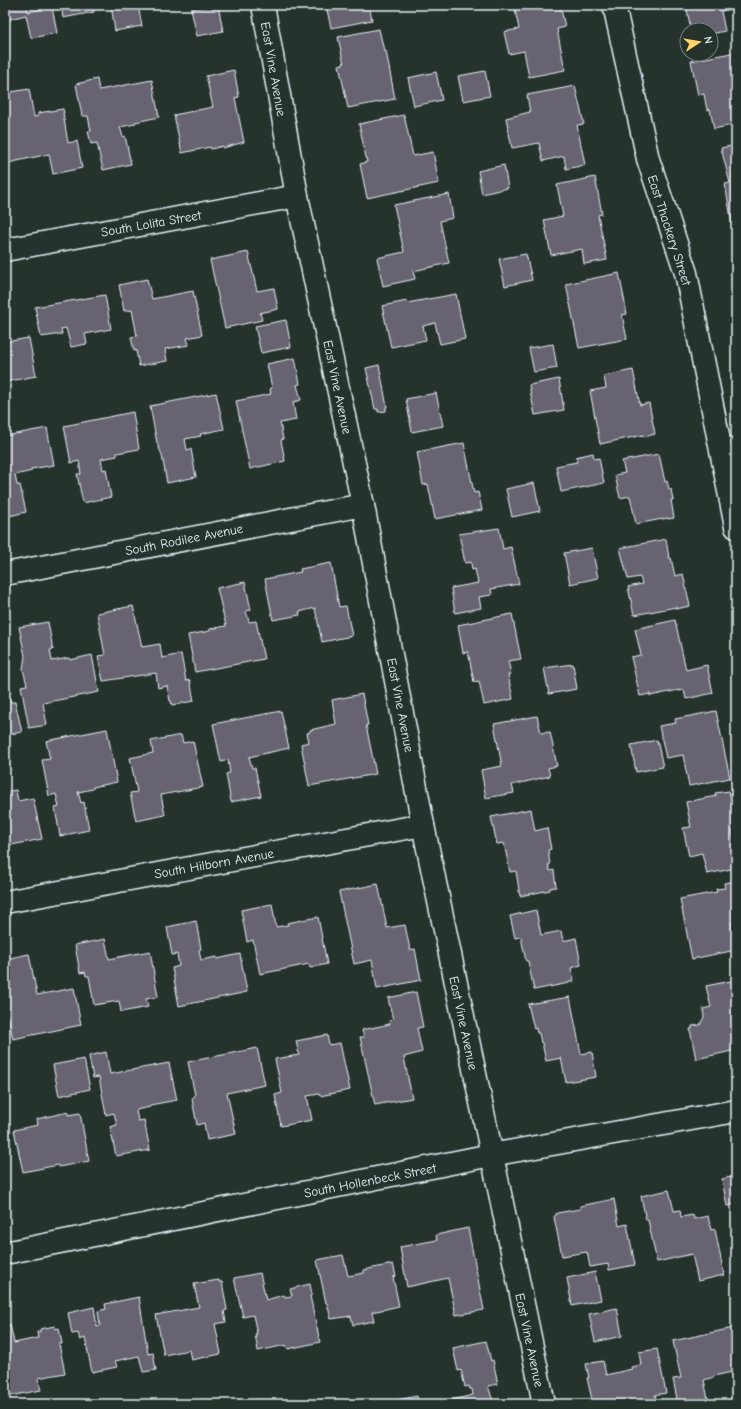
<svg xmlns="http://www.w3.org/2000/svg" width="741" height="1409" font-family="'Comic Neue',sans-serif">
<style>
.building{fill:#686470;stroke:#e8f1f8}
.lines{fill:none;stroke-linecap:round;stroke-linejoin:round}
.minor-casing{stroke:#e8f1f8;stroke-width:25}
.tertiary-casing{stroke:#e8f1f8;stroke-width:25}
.minor{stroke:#26332d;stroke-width:22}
.tertiary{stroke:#26332d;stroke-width:22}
.labels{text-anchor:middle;stroke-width:4;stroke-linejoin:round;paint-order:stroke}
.street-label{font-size:13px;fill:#e8f1f8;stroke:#26332d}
</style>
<rect width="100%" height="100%" fill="#26332d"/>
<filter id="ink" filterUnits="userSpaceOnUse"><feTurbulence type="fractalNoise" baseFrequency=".025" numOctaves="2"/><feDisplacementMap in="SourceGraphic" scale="8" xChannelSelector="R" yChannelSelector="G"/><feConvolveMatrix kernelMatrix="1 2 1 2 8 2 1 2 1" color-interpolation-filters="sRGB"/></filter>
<g filter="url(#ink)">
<path class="building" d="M5,5H27L28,12L52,7L57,33L31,38L26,15L10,19V21L5,22Z
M61,5H93L94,12L63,18Z
M111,5H138L142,26L115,31Z
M214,5H218L223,31L197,36L191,9Z
M326,5H369L372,20L331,28Z
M514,5H560L565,27L557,29L565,70L529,77L524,51L509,54L504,32L519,29Z
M686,5H731V7L724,8L725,10L721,11L725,31L711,34V30H691Z
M379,29L384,51H386L395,99L348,108L339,65L344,64L338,37Z
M736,52V124L714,129L710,109L707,110L704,94L698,95L691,61Z
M234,70L239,97L235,98L244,142L223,148V146L211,149L210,147L182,153L174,115L213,107L206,76Z
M485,71L490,96L463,101L458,76Z
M436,72L442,100L414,106L408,78Z
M97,79L99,90L152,80L159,117L135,122V124L120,127L123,137L125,136L131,164L103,170L97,143L91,144L88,131H91L88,116H82L76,84Z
M575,86L584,124L577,125L585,165L566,169L564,156L543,161L539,143L512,148L506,118L530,112L527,95Z
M29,89L34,117L38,116V113L63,109L64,113H63L68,143L77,141L82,168L53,174L49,154L8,163L5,145V116H8L5,93Z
M404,115L413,156L433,152L439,183L367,198L360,164L367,162L359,124Z
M736,145V229H733L725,184L730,183L721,148Z
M504,165L508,188L482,194L478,171Z
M595,177L602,214L598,215L607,260L584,264L582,249L551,255L544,220L563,216L557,185Z
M449,194L453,218L440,221L449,263L413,271L415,279L383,286L377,258L404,252L394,205Z
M248,252L257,291L274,288L278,309L260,313L262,320L225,328L210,260Z
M526,254L532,280L505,286L499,259Z
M619,273L627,314L622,315L627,339L579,348L566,284Z
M147,279L152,299L193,291L202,335L187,338L189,345L165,349L167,361L139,366L136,350L134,351L131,337L137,336L132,310L124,311L119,285Z
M456,294L465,339L440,344L435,323L423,326L426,340L391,347L382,306L407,301V303Z
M105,295L111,329L85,334L87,344L71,347L66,328L61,329L62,334L41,337L35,307Z
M286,320L291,347L261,353L255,326Z
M29,338L36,376L5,382V342Z
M553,344L557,368L534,372L529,348Z
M295,358L300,384L297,385L301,400L293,402L296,420L280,423L283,439L281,440L285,461L250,469L236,401L271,394L270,389L272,388L267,364Z
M379,365L387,407H386V411L378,412V409H375L366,368Z
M633,370L640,405L649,403L655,434L644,437L643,435L600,444L590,391L606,388L604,376Z
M559,379L564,410L535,415L529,385Z
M216,393L224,429L200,434L201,436L185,439L187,450L191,449L196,477L167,483L162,455L157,443L150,406Z
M436,393L443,426L412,432L406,399Z
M133,412L139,449L117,453V456L101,459L103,470L106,469L111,497L83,503L77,474H81L79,461L71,463L64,426Z
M47,428L54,465L31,469L32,471L15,475L17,485H20L26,512L5,517V436Z
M464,443L474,493L478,492L482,510L435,519L428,484L423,485L417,452Z
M593,453L594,459L599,458L604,483L561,492L556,466L577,462L576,457Z
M659,454L665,482L667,481L669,489H671L673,500H671L674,518L668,519V518L636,524L630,496L620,498L615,475L625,473L622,461Z
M534,483L540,511L512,517L506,489Z
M499,528L503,549L511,547L519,584L491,589L492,595L479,597L481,608L455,613L451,588L478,583L475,569L472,570L471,562L465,563L459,534Z
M666,539L669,558H671L675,576L683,574L690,606L676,609V607L634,615L628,587L642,584L640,577L628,579L620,548Z
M592,548L598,578L570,584L564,553Z
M331,563L339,607L346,606L352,636L322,642L315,608L299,612L300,615L273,620L265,579L301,572L300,569Z
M245,582L251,610L246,611L249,622L256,621L264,659L195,672L188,635L210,631V629L226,626L217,588Z
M133,606L142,647L160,644L162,658L181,654L186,681L190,680L194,701L172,705L171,701H170L167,686L158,688L156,673L103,681L98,656L105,655L97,613Z
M512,614L521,659L508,661L511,674L508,675L513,699L484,705L479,681L474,682L468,652L463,653L458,625Z
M675,620L686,670L707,665L713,693L686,699L684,690L679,691V690L650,696V694L640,696L631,657L641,655L635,629Z
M48,622L53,650H50L52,661L69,658L70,660L92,655L99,692L43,703L47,725L29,728L21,686L27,685L23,669L25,656L19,627Z
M573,664L577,689L549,694L544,668Z
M5,675L10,702H15L22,732L5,735Z
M362,694L368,725H366L376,774L309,786L301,744L309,742L307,733L310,732V730L336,724L332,700Z
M281,711L289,748L249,757L252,768H255L261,796L231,802L226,774L230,773L228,760L221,762L213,724Z
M716,711L730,778L689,786L683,755L666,758L659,726L676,723L675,719Z
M537,716L541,733L550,732L557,766L548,768L550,776L512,785L514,793L486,798L481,770L502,766L494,724Z
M107,729L117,782L93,787V789L78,792L81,803L84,802L89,830L60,836L55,808L59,807L56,794L49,796L42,760L50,759L46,741Z
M181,735L183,743L193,741L203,787L161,795L165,815L136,821L130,793L137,792L130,758L153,753L151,741Z
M657,740L663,767L636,772L631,745Z
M16,790L18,801L33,798L42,839L6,846V848H5V792Z
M729,791L736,825V835L735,830L732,831L736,850V868L707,874L702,853L689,856L683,828L691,827L686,802L716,796L715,793Z
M531,809L535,831L547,828L551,849L548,850L550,865H548L550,871L554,870L556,887L550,888V890L520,896L516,871L510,872L504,843L497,844L491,817Z
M736,881V910H734L736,922L731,923L736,950L692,959L680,899L717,892L716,889L725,888L724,883Z
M378,884L387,928L405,925L410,950L415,949L421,980L377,989L372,960L354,964L339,892Z
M272,904L276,927L288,925L287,923L318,917L327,964L310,968L309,964L260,974L253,940L247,942L241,910Z
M536,910L541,935L561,931L563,941L576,938L581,965L571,968L574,981L569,982V983L534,990L528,961H526L521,937L515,938L510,916Z
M196,921L201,949L199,950L201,960L217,957V959L240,954L247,992L179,1006L172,968L179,966L177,954L172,955L167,927Z
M105,939L109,959L150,951L158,997L146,999L148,1007L121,1012L119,1001L94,1005L89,976H86L85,972L80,973L75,945Z
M29,954L37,995L74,988L81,1025L13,1039L5,1002L8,1001L5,986V959Z
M736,980V1050L696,1059L690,1029H692V1026L700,1025L704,1017L703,1009L711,1007L706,986Z
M416,992L423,1027L417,1028L422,1052L404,1057L412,1098L375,1105L360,1037H364L362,1030L390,1024L389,1021L393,1020L388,998Z
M570,997L581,1054L592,1052L596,1077L566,1082L561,1058L546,1061L542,1043H541L539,1033H537L536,1028L534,1029L528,1004Z
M327,1035L329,1045L340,1043L350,1090L320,1096L319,1094L307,1096L312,1120L281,1126L275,1095L282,1093L275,1059L299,1055L296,1041Z
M257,1048L265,1085L227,1093L236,1134L207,1140L204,1123L197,1125L192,1099L195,1095L188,1062Z
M106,1052L110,1074L169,1063L177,1100L150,1105V1107L136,1110L138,1121L144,1120L150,1150L116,1156L110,1127L117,1125L114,1113L106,1115L99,1077L93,1078L89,1056Z
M84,1059L90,1089L59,1096L53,1065Z
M68,1112V1115L80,1113L89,1161L59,1167L58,1165L23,1172L14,1130L38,1125L37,1119Z
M736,1176V1204L727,1206L722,1179Z
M669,1190L674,1211L680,1210L681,1217L693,1215L694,1219L708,1216L711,1230L715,1229L724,1275L698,1281L692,1254L657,1262L648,1220H646L641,1196Z
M614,1199L619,1226L627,1224L635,1265L609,1270L608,1264L590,1267L587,1252L562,1256L554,1217L557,1213L580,1209V1206Z
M468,1228L484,1310L456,1315L448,1278L407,1287L400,1247L437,1240L436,1235Z
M343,1255L348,1276L364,1273V1270L393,1264L396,1276L393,1277L399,1306L372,1312L374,1321L353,1325L351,1316L331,1319L327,1303H326L317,1260Z
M595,1272L601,1300L572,1306L567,1278Z
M260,1273L266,1300L284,1295L285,1297L292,1296L290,1289L310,1284L312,1295L310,1296L320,1342L288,1349L286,1345L258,1351L255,1334H257L253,1315L243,1317L234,1278Z
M219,1280V1282H222L227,1310L224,1311L226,1322L215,1324L221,1354L191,1360L189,1350L164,1355L156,1315L199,1307L194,1284Z
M139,1297L148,1354L153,1353L156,1370L143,1372L139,1356L115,1361L117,1367L92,1372L85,1338L80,1340L78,1333L72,1334L68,1313L94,1307L97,1327L100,1326L98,1311L106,1309L105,1304Z
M617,1308L622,1336L595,1342L589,1314Z
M5,1322L6,1325L10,1324L14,1343L38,1338L37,1332H40V1329L55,1326V1329L59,1328L62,1344H59L65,1373L38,1378L41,1390L10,1396L5,1374Z
M733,1328V1331H736V1371L714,1376V1377L704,1380L708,1399L678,1404L673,1379L681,1378L673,1341Z
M486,1341L491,1361L493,1360L498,1384L488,1386L494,1404H435L473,1395L472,1389H470L469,1386L465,1387L461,1370L458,1371L453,1348Z
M657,1349L666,1393L655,1395L657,1404H593L587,1378H589L586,1364L603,1361L606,1375L632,1369L631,1367L641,1365L639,1352Z
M417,1396L419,1404H378Z"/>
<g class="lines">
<g class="minor-casing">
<path id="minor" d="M614,5L648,159L686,273L736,527
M5,250L297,196
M5,574L363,505
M5,902L423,825"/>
</g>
<g class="tertiary-casing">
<path id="tertiary" d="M263,5L297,196L363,505L423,825L544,1404
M5,1253L491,1155L736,1111"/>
</g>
<use href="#minor" class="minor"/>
<use href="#tertiary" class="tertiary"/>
</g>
</g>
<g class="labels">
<g class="street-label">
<text transform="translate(274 69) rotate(80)" y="5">East Vine Avenue</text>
<text transform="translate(151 223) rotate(-10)" y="5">South Lolita Street</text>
<text transform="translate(670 230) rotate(72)" y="5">East Thackery Street</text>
<text transform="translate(338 387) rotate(78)" y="5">East Vine Avenue</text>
<text transform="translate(184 539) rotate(-11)" y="5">South Rodilee Avenue</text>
<text transform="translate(401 705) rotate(79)" y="5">East Vine Avenue</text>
<text transform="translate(214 863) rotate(-10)" y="5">South Hilborn Avenue</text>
<text transform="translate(464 1023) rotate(78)" y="5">East Vine Avenue</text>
<text transform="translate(370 1180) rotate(-11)" y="5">South Hollenbeck Street</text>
<text transform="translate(530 1340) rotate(78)" y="5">East Vine Avenue</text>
</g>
</g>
<rect width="741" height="1409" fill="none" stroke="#26332d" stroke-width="20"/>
<rect x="10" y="10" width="721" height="1389" fill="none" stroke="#e8f1f8" stroke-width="1.5" filter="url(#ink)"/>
<g transform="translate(699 42) rotate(78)"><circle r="19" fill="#26332d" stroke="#747f7e"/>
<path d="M0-3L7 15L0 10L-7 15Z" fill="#ffd166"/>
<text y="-6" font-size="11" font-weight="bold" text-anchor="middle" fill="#e8f1f8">N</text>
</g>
</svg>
